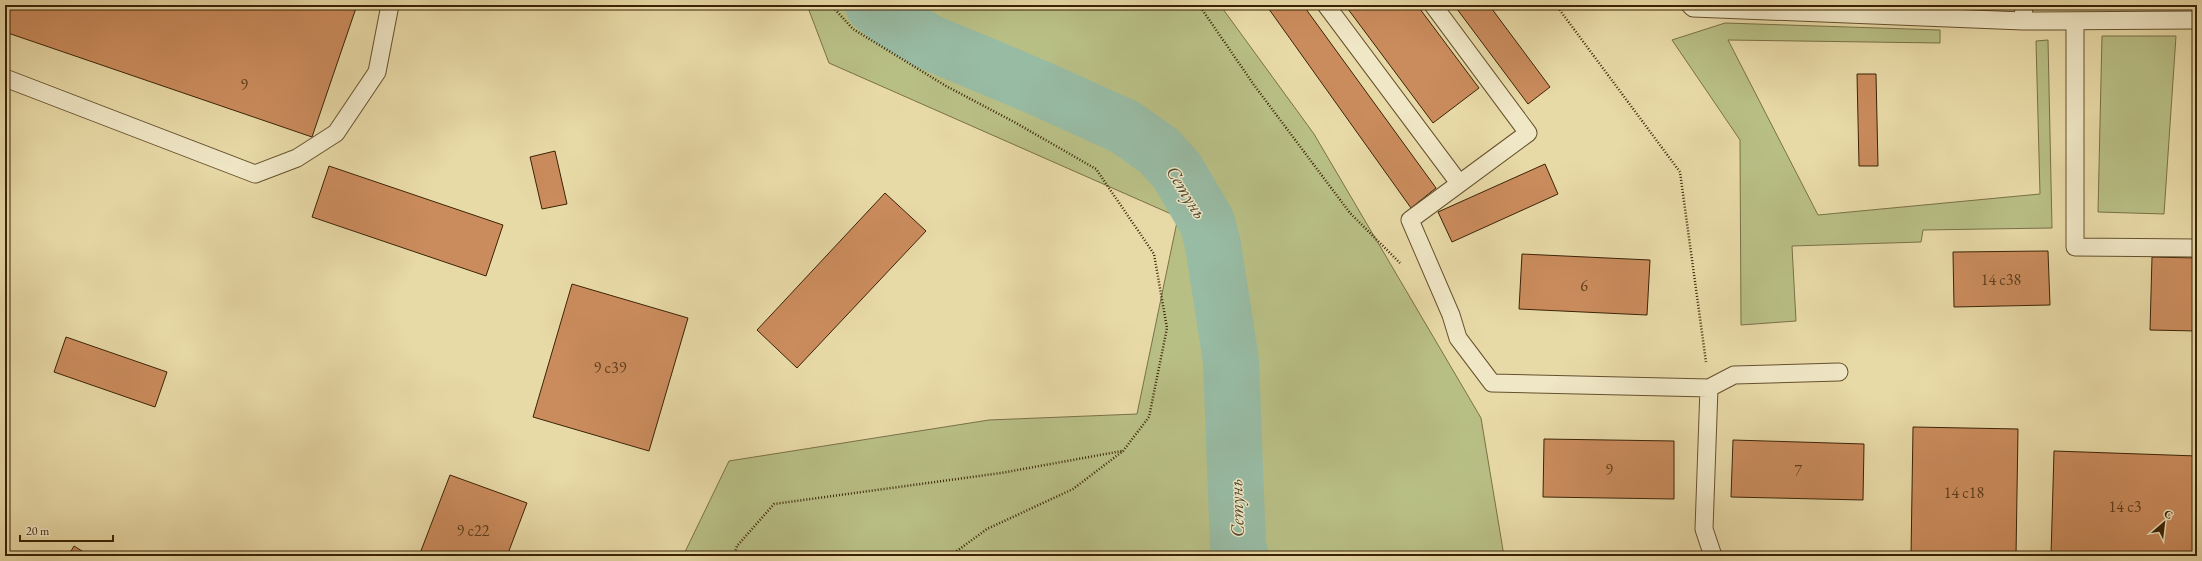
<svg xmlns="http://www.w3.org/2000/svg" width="2202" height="561" font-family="'EB Garamond',serif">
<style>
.green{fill:#b8bf85;stroke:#7a7146}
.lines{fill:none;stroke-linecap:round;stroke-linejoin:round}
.river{stroke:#98bba4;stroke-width:56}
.building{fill:#cb8c5d;stroke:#3b2306}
.lane-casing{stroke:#66512e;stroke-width:19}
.path{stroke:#3b2306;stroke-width:2.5;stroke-dasharray:1 2;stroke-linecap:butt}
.lane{stroke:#f0e7c6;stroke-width:17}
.labels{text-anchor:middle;stroke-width:3;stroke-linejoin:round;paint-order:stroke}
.number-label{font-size:16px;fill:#5f3d1c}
.water-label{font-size:19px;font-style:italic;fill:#52492e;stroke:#f0e7c6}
</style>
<rect width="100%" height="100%" fill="#e8daa7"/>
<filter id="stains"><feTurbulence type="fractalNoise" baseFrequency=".005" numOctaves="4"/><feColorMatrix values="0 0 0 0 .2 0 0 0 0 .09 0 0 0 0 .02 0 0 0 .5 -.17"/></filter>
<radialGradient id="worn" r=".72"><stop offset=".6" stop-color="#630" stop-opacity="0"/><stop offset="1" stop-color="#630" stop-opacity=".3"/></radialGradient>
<path class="green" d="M807,5H1220L1314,134L1481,418L1504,556H683L729,461L989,420L1137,414L1178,217L829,63Z
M1725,23L1940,30V43L1728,40L1818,215L2040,194L2036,41L2048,40L2052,228L1923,230L1921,242L1792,246L1796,321L1741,325L1740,140L1672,40Z
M2102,36H2176L2164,214L2098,212Z"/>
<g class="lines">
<path class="river" d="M873,5L890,19L929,42L1039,88L1125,127L1159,151L1177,171L1207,222L1213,245L1231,361L1238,546L1241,556"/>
</g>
<path class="building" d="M5,5H357L312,137L5,32Z
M1266,5H1303L1436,188L1411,208Z
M1345,5H1417L1479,88L1433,123Z
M1454,5H1489L1550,87L1528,104Z
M1857,74H1876L1878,166H1859Z
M555,151L567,204L542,209L530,157Z
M1545,164L1558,194L1452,242L1438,212Z
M329,166L503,225L486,276L312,217Z
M885,193L926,231L797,368L757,330Z
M2048,251L2050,305L1954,307L1953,252Z
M1522,254L1650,260L1647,315L1519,309Z
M2152,257L2197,258V331L2150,330Z
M572,284L688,318L649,451L533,417Z
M66,337L167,372L155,407L54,372Z
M1913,427L2018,429L2016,556H1911Z
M1544,439L1674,441V499L1543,497Z
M1733,440L1864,444L1863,500L1731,497Z
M2054,451L2197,456V556H2051Z
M450,475L527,503L507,556H419Z
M74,546L90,556H68Z"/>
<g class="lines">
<g class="lane-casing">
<path id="lane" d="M1326,5L1459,183
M1433,5L1528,133L1410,220L1451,315L1458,338L1492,383L1709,388L1704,529L1713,556
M1690,5L1693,8L2023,21L2197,20
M2023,21L2024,5
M2075,21V247L2197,248
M5,78L255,174L297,158L336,133L377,72L390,5
M1709,388L1734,375L1839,372"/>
</g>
<path class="path" d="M831,5L853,29L946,86L1016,123L1096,169L1154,254L1167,328L1149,417L1123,451L1073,489L987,529L950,556
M1199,5L1254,85L1350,213L1400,263
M1556,5L1680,172L1706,362
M734,556L737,546L774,504L1001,473L1122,451"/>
<use href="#lane" class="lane"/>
</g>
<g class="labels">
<g class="number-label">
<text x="244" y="90">9</text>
<text x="2001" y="285">14 с38</text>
<text x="1584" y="291">6</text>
<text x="610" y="373">9 с39</text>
<text x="1609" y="475">9</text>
<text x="1798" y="476">7</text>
<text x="1964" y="498">14 с18</text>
<text x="2125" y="512">14 с3</text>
<text x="473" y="536">9 с22</text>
</g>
<g class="water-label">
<text transform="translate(1187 192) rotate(58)" y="7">Сетунь</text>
<text transform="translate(1236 508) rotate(-92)" y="7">Сетунь</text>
</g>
</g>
<rect width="2202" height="561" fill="none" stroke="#e8daa7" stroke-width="20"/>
<rect x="6" y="6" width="2190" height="549" fill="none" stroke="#3b2306" stroke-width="2"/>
<rect x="10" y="10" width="2182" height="541" fill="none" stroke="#3b2306"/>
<g transform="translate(2164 523) rotate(28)" stroke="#f0e7c6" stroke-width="3" paint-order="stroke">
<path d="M0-3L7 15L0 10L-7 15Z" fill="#3b2306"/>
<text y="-6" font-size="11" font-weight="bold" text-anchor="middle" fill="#3b2306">С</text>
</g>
<path d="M20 535v6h93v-6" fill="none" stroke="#3b2306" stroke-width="2"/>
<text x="26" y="535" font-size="12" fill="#3b2306" stroke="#f0e7c6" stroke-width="3" paint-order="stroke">20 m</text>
<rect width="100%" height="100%" filter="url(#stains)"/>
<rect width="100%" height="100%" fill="url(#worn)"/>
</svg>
